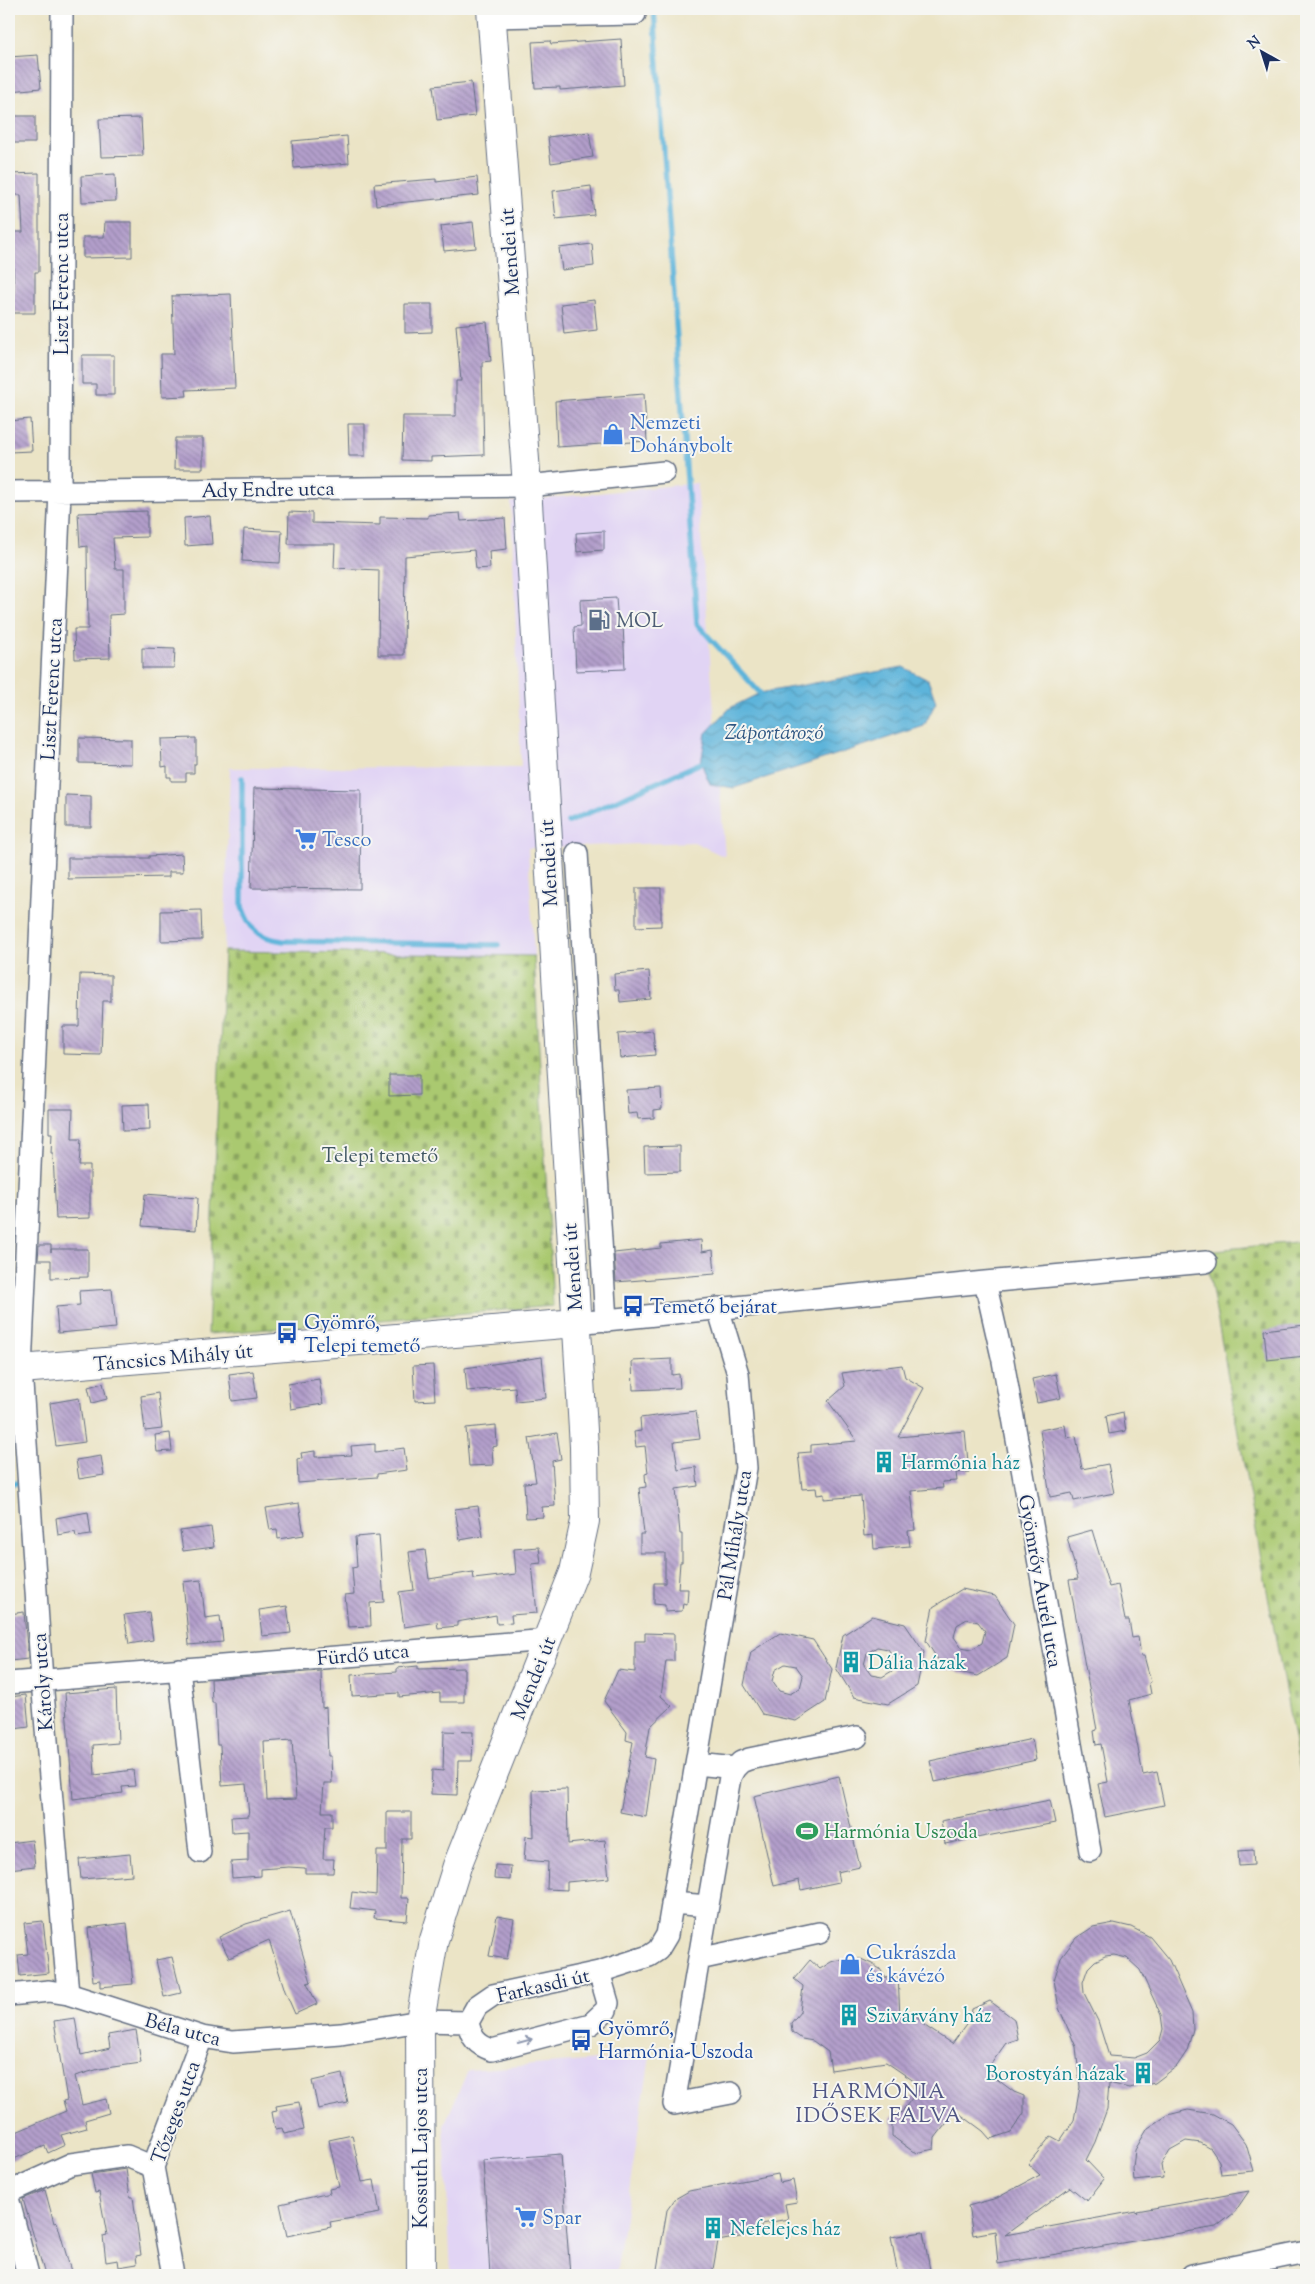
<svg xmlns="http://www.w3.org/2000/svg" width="1315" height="2284" font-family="'Sorts Mill Goudy',serif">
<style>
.built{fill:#e1d4f4}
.cemetery{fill:url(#cemetery-stones);stroke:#627c67}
.water{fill:url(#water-waves);stroke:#3c729c}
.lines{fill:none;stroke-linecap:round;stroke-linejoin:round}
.stream{stroke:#5db4da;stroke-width:5.5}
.building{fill:url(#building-back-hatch);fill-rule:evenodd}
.street-casing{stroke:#646e82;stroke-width:24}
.secondary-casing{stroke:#646e82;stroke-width:30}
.street{stroke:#fff;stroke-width:21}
.secondary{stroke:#fff;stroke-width:28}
.oneway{stroke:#8d97ae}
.labels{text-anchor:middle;stroke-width:4;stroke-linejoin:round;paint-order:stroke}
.street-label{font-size:20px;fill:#1b2f5e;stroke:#f6f6f2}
.shop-label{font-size:20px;fill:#366cbe;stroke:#f6f6f2;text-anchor:start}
.service-label{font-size:20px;fill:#4e5e75;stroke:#f6f6f2;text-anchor:start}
.park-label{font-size:20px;fill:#3f5662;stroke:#f6f6f2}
.transit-label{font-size:20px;fill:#164399;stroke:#f6f6f2;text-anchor:start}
.culture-label{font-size:20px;fill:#0d838f;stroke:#f6f6f2;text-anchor:start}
.leisure-label{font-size:20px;fill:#27864d;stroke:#f6f6f2;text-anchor:start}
.water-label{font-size:21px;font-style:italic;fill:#2f5783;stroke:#f6f6f2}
.neighbourhood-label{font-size:21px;letter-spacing:1px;fill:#505684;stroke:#f6f6f2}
</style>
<defs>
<pattern id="cemetery-stones" width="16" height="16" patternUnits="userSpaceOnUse" patternTransform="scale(1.25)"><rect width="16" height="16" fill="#aac970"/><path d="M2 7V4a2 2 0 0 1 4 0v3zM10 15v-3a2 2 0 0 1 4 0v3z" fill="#8aa45f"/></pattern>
<pattern id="water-waves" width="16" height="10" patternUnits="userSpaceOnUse" patternTransform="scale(1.25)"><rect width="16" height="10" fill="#5db4da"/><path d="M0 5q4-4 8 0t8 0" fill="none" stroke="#4c93b4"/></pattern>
<pattern id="building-back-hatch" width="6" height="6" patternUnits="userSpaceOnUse" patternTransform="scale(1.25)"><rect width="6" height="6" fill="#b39fcb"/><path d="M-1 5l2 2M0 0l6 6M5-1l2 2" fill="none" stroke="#9182a8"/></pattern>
</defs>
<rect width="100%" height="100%" fill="#f6f6f2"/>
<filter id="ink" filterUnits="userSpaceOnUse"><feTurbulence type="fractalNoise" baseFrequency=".02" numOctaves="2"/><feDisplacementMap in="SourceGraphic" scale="10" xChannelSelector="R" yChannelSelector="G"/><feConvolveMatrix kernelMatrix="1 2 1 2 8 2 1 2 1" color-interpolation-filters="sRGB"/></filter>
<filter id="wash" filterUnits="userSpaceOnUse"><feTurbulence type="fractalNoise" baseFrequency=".0096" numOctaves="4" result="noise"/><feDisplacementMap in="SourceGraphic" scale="20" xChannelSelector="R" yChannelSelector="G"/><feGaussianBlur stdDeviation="1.12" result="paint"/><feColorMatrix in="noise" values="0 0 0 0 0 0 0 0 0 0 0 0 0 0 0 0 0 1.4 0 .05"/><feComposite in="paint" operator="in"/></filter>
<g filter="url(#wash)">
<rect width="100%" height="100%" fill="#ebe4c6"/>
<path class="built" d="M697,483L725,857L694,842L528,848L534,956L224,951L230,768L521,767L511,502Z
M650,2056L616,2275H451L444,2126L468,2070Z"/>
<path class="cemetery" d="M224,951L534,956L553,1306L208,1334Z
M1306,1241V1799H1305L1205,1251Z"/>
<path class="water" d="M903,667L928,680L936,702L924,726L734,788L710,784L701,763L706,733L730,708L760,693Z"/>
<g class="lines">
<path class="stream" d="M654,9L697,624L760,693
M242,778V907C251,931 257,937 283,941L498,945
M568,822L701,763
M9,1484L18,1483"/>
</g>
<g id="blocks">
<path class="building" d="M621,39L624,85L560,90V87L535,88L532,42L550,41L551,44Z
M38,55L41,88L11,91V85H9V57Z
M471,82L475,116L437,120L433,86Z
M9,116H35V143H9Z
M141,118L143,156L101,157L99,119Z
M589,132L593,157L551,163L548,137Z
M347,136L349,163L294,168L292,141Z
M39,173V272H35V313H9V294H14L12,232H23L21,195H9V174Z
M115,174L116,201L82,202L81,176Z
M477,177L479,195L376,205L374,184L436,179V182Z
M591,186L594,215L556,219L553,191Z
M105,222H132V257L83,258V237H104Z
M473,222L476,248L444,251L441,226Z
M592,244L594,266L562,270L559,248Z
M231,294L235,388L186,390L187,396L162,397L161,354H174L172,296Z
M594,300L597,330L564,334L561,304Z
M405,304H432V332L405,333Z
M487,322L491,361L482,362L484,455L431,457V461L402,460L403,416H456V381H461L456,325Z
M82,355H114V395H96V384H82Z
M644,394L647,441L557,447L555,401Z
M30,419L32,451L9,452V421Z
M348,424H365V456H349Z
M175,438H203V469H174Z
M147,511V537L113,538L115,569H124V614L109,615L110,658L75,659L74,629H88L87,546L80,547L78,513Z
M289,512L312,513V523L380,525V517L428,518V515L460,513L461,521L505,518L507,549L489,551L490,568L476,569L474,550L405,556L404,655H378L379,570L334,568L335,544H288Z
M210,516L212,544L185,546L184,518Z
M244,529L282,531L280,563L242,561Z
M604,531V550L577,552L576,533Z
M616,598L618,624H623L625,669L576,671L574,627L581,626L580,600Z
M142,648L175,649L174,668H142Z
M79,738L131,739V764L79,763Z
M196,738V764H194V773H186V781H171V777H167V766L162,767L161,739Z
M254,788L361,790L360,889L251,888Z
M66,795L91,796V827H66Z
M182,854L183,872H169V877L68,879V858H149V856Z
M636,888H661V926L636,927Z
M201,910L202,940L161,941V911Z
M649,971L651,999L620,1002L619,990H615L614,974Z
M80,974L111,975V1001H103L101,1055L63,1054V1026H79Z
M653,1031L655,1055L620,1058L618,1034Z
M389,1075H419V1095L389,1096Z
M661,1088L662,1109L654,1110V1118L638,1119L637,1113L628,1114L626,1090Z
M149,1104L150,1130L123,1131L122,1105Z
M49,1109H73L72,1139H81L79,1166H90V1218L56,1219L53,1154H51L52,1133H49Z
M680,1146V1172L645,1173L644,1147Z
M145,1194L198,1198L196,1230L142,1226Z
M701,1240L702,1252L713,1250L715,1274L616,1282L614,1253L661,1248V1244Z
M39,1245H51V1252V1249H88V1277L51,1278V1260H38Z
M112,1289L116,1328L58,1333L56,1307L80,1305L79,1291Z
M1305,1325L1306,1356L1267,1360L1264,1330Z
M542,1357L546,1398L516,1401L515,1387L467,1391L465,1368Z
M672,1359V1375L679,1374L680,1388L633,1390L632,1361Z
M433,1365L435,1400L415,1401L413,1366Z
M902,1365L905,1377L924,1388L898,1437L965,1431L969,1472L956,1473L957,1481L942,1482L943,1488L911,1491L915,1530L908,1531L910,1546L874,1549L873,1535L864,1536L861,1496L824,1499V1494L817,1495L816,1488L802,1489L798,1453L811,1452V1445L857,1441L828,1401L845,1386L842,1373Z
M253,1371L257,1398L232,1401L229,1374Z
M1056,1374L1061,1398L1037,1403L1032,1379Z
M319,1379L323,1404L291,1409L288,1384Z
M103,1383L107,1399L92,1403L88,1387Z
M158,1393L162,1429L145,1431L141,1396Z
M79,1398L85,1442L56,1446L50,1403Z
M696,1411L700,1439L674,1442L678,1470L696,1467L698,1486L676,1489L680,1534H682V1562H680L678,1589H688L687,1604L683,1603L682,1611L665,1612V1605L654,1604V1583H665V1553H640V1534H644L639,1488L646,1487L645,1474L648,1473L645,1446L636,1447L634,1432L641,1431L640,1418Z
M1123,1412L1126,1431L1109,1434L1106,1416Z
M496,1425L497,1446L492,1447L493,1465L469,1466L466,1428Z
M1065,1425L1067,1438L1076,1436L1082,1469L1108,1464L1114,1493L1074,1501L1072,1493L1050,1497L1040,1430Z
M170,1433L172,1451L157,1452L155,1435Z
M557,1433L561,1459L552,1461L555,1506L542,1507L543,1517L526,1518L524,1483L536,1482L529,1438Z
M375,1444V1452L404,1448L407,1470L377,1474V1477L298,1483L297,1459L302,1458L301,1453L315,1451V1457L352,1455L351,1446Z
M101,1456L104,1475L79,1479L76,1460Z
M299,1503L304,1535L278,1539L277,1529L270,1530L266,1508Z
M478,1506L483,1536L460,1540L455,1509Z
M88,1512L91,1535L76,1537L75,1532L58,1535L56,1518Z
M211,1527L214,1547L183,1551L180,1531Z
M1092,1530L1109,1587L1118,1585L1125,1620H1129L1132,1638L1138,1637L1141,1656H1144L1151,1682L1149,1683L1151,1694L1129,1700L1143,1775L1157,1772L1164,1805L1105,1817L1098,1784L1108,1782L1101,1744L1096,1745L1094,1731L1097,1730L1069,1580L1078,1579L1067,1537Z
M379,1535L384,1602L370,1603L371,1626L348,1627L345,1595L354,1594L352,1568L357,1567L355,1537Z
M539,1547L541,1563L532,1564L537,1613L511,1615L512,1623L497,1624L496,1615L457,1622V1626L438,1628L437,1622L404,1627L399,1592L414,1590L409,1552L425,1550L429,1579L473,1572L474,1579L516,1574L514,1549Z
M201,1580L205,1618L220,1616L223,1642L189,1645L183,1582Z
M962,1589L995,1596L1014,1624L1007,1658L978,1676L944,1669L926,1641L933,1607ZM967,1619L978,1622L985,1631L982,1643L972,1649L961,1647L954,1637L957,1625Z
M287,1606L291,1633L262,1636L259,1610Z
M24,1612L28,1659L10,1661L9,1614Z
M149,1612L153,1640L129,1644L124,1615Z
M872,1616L905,1624L924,1652L917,1686L888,1704L854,1697L836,1668L843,1635ZM877,1647L888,1649L895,1659L892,1671L882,1677L871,1675L864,1665L867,1653Z
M645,1633L674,1634V1661H666L661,1696L672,1706L650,1727L645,1757L654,1759L646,1817L620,1812L633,1742L626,1740L627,1732L604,1701L618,1670L635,1672V1641H645Z
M780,1633L813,1640L832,1669L825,1702L796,1721L762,1714L744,1685L751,1652ZM785,1664L796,1666L803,1676L800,1688L790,1694L779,1691L772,1681L775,1670Z
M418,1666V1669L464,1668V1702H440V1693L399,1697V1693L352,1696L351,1675L397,1672V1668Z
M321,1671L322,1708L326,1707L328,1756H331L332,1783H324L322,1812H332V1827H325L323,1859H334L333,1873H305V1868L289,1867L261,1869V1876L232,1878L231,1862L248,1861V1831L232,1832L231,1817L249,1816L246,1784L222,1786L220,1745H217L215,1703H212L211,1679ZM292,1740L296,1799L267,1800L264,1742Z
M116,1689L118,1743L93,1745L95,1775L133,1770L135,1786L122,1787L123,1793L73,1799L65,1693Z
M26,1695L29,1727L14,1729L10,1697Z
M444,1731L473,1732L472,1761H458L457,1795L431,1794L432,1770L443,1771Z
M1032,1739L1036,1760L935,1782L930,1761Z
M839,1776L860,1867L837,1872L839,1882L801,1890L799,1880L774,1886L754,1796Z
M567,1789L568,1844L605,1840L609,1878L567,1882V1890L547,1889L548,1862L524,1860L526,1836L534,1837L533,1790Z
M1050,1800L1055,1823L945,1844L941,1821Z
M387,1812H411V1839H402L401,1898H409L407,1921L374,1918L375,1911L350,1908L352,1892L376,1895L377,1851H387Z
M32,1840L35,1866L9,1869V1843Z
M1253,1850L1254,1865L1239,1866L1238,1851Z
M130,1854L132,1875L81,1879L79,1859Z
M495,1865L511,1866L510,1880L494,1879Z
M290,1911L311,1982L307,1983L317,2004L295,2014L285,1991L269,1940L229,1958L219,1937L246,1924Z
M497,1916L514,1919L507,1959L489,1956Z
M43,1921L49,1973L20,1976L18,1955L28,1954L24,1923Z
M127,1923L133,1984L100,1987V1980L93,1981L88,1928Z
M1114,1923L1131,1927L1150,1937L1169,1960L1192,2013L1193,2029L1187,2051L1177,2066L1155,2083L1129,2088L1109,2083L1107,2109L1095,2142L1086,2160L1104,2179L1087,2201L1070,2187L1005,2235L1136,2211L1138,2213L1137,2211L1249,2191L1234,2213L1216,2227L998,2264L995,2231L973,2235L968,2206L997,2198L1040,2175L1028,2164L1051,2136L1060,2141L1074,2120L1080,2087L1076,2047L1059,2008L1054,1980L1061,1958L1076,1938L1093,1927ZM1114,1955L1127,1958L1140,1970L1161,2015L1163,2029L1160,2040L1147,2053L1134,2058L1109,2056L1098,2021L1084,1993L1083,1982L1088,1968L1095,1961L1105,1956Z
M172,1957L181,1993L164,1997L156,1960Z
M845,1958L861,1959L872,1964L880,1969L886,1978L898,1975L900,2018L917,2016L925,2026L952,2044L971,2018L972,2009L990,2001L1014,2019L1018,2039L1006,2043L986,2071L1014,2092L1024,2096V2113L1011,2132L990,2139L983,2131L956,2111L935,2138L934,2149L915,2153L892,2136V2117L901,2113L921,2086L886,2062L831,2070L828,2052L813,2041L802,2039L792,2032L791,2023L800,2012L803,1986L794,1979L810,1960L820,1969L831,1962Z
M75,2018L81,2055L110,2048L108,2035L136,2030L141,2063L99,2069L75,2076L82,2105L106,2099L109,2113L85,2120L87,2128L61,2135L65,2145L48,2153L45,2146L9,2161V2135L66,2111L63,2101L67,2100L54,2021Z
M342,2074L348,2103L318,2109L312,2081Z
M299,2102L304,2130L284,2134L282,2128L275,2129L272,2112L277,2111L276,2106Z
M1188,2110L1213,2114L1231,2124L1246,2144L1254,2171L1221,2174L1219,2161L1211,2149L1201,2143L1186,2141L1170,2150L1161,2165L1163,2178L1134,2181L1133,2168L1135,2150L1148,2128L1168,2115Z
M352,2135L362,2182L374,2180L380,2213L330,2222L331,2227L287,2236L280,2204L330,2193L329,2189L339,2187L329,2140Z
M561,2154L570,2275H490L483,2160Z
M126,2169L130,2197H133L141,2255L136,2256L137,2264L119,2267L118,2260L106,2262L103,2236L107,2235L99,2192L95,2193L91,2174Z
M778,2174L780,2183L793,2180L797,2202L785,2204L788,2219L761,2224L762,2233L718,2241L712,2275H656L667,2210L675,2199L689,2191Z
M45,2190L54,2223L57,2222L72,2275H45L23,2199Z
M923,2232L931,2275H898L891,2237Z"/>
</g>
</g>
<g filter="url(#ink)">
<use href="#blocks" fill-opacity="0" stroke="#646e82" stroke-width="1"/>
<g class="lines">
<g class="street-casing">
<path id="street" d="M62,9L60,492L21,1369L42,1680L68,1994
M491,17L635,14
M9,492L527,486L664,472
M577,853L606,1321
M985,1282L1003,1361L1090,1851
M576,1323L985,1282L1206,1262
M179,1669L200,1852
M9,1683L548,1640
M697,1764L735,1768L741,1762L749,1759L857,1737
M672,1903L708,1906
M699,1959L819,1933
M599,1972L608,2003L606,2010L591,2024L492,2050C477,2045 471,2038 468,2022L477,2006L493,1995L599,1972L649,1956L658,1950L667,1935L746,1468L738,1374L718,1308
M9,1995L49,1991L68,1994L202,2037L233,2042L341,2034L420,2021L468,2022
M731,2093L674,2104L730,1777L735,1768
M9,2192L71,2164L127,2156L153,2167
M9,2202L28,2275
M173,2275L153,2167L202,2037
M1192,2275L1306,2252"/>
</g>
<g class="secondary-casing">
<path id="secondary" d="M9,1370L576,1323
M421,2275L420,2021L434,1940L457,1866L574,1572L585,1521L584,1447L527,486L491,9"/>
</g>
<use href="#street" class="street"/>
<use href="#secondary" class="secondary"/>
</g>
<defs><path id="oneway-shaft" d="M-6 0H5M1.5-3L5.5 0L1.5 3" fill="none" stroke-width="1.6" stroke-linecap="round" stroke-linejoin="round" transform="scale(1.25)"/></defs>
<use class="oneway" href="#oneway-shaft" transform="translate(525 2041) rotate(-15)"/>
</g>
<defs>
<g id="shop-bare" transform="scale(1.725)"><path d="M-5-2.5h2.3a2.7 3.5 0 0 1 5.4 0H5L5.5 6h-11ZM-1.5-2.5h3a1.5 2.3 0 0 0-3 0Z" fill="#3f7fe0" stroke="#f6f6f2" stroke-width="2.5" paint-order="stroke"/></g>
<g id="fuel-bare" transform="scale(1.725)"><path d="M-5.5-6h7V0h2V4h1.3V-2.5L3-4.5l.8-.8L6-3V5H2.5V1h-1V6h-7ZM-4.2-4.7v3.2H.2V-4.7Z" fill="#5c6f8a" stroke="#f6f6f2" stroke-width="2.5" paint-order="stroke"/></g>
<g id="supermarket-bare" transform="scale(1.725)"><path d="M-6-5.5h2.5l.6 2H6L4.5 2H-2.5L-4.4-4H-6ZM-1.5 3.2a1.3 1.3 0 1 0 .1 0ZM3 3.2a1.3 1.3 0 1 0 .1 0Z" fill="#3f7fe0" stroke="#f6f6f2" stroke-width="2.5" paint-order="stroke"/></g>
<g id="bus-bare" transform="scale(1.725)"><path d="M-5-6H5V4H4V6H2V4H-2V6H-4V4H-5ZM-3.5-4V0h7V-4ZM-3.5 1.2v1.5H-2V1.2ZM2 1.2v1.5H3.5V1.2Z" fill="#1a4fb4" stroke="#f6f6f2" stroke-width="2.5" paint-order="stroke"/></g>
<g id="building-bare" transform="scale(1.725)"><path d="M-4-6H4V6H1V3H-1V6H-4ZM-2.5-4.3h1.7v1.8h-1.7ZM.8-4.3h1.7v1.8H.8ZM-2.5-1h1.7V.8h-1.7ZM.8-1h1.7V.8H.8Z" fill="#0f9aa8" stroke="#f6f6f2" stroke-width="2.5" paint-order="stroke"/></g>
<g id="stadium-bare" transform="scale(1.725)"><path d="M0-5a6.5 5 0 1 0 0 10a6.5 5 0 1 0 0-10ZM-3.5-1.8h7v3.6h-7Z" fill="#2e9e5b" stroke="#f6f6f2" stroke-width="2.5" paint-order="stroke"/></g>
</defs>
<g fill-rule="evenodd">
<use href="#shop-bare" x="613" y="434"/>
<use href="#fuel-bare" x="599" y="620"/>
<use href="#supermarket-bare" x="306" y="839"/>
<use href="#bus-bare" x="633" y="1306"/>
<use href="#bus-bare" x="287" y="1333"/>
<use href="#building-bare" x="884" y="1462"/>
<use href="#building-bare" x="851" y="1662"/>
<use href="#stadium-bare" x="807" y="1831"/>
<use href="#shop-bare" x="850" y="1964"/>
<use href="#building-bare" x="849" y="2015"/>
<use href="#bus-bare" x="581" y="2040"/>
<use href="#building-bare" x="1143" y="2073"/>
<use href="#supermarket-bare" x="526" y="2217"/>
<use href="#building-bare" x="713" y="2228"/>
</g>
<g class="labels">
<g class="street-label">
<text transform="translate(509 252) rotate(-94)" y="7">Mendei út</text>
<text transform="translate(61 284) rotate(-90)" y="7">Liszt Ferenc utca</text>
<text transform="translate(268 489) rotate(-1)" y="7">Ady Endre utca</text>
<text transform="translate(51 689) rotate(-87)" y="7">Liszt Ferenc utca</text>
<text transform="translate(548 863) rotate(-93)" y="7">Mendei út</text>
<text transform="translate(572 1267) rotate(-94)" y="7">Mendei út</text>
<text transform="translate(173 1357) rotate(-5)" y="7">Táncsics Mihály út</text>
<text transform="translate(734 1535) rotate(-81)" y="7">Pál Mihály utca</text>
<text transform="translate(1041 1581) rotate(80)" y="7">Gyömrőy Aurél utca</text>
<text transform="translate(363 1654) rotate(-5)" y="7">Fürdő utca</text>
<text transform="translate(533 1678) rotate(-68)" y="7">Mendei út</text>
<text transform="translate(42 1682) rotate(-94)" y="7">Károly utca</text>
<text transform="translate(543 1985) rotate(-13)" y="7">Farkasdi út</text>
<text transform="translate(183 2029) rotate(15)" y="7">Béla utca</text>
<text transform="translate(175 2112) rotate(-70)" y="7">Tőzeges utca</text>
<text transform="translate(420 2148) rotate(-90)" y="7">Kossuth Lajos utca</text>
</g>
<g class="shop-label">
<text x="630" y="429">Nemzeti<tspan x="630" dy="23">Dohánybolt</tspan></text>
<text x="322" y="846">Tesco</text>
<text x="866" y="1959">Cukrászda<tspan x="866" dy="23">és kávézó</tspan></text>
<text x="542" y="2224">Spar</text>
</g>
<g class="service-label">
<text x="616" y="627">MOL</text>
</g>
<g class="park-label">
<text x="380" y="1162">Telepi temető</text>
</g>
<g class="transit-label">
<text x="650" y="1313">Temető bejárat</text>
<text x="304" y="1329">Gyömrő,<tspan x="304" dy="23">Telepi temető</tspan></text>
<text x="598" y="2035">Gyömrő,<tspan x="598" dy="23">Harmónia-Uszoda</tspan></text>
</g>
<g class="culture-label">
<text x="901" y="1469">Harmónia ház</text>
<text x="868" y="1669">Dália házak</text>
<text x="866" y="2022">Szivárvány ház</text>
<text x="1126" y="2080" text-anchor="end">Borostyán házak</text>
<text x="730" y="2235">Nefelejcs ház</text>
</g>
<g class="leisure-label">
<text x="824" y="1838">Harmónia Uszoda</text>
</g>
<g class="water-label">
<text x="774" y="739">Záportározó</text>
</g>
<g class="neighbourhood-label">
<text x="879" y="2098">HARMÓNIA<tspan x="879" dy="24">IDŐSEK FALVA</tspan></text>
</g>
</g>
<rect width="1315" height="2284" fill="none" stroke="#f6f6f2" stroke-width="30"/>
<g transform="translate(1262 52) rotate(321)" stroke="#f6f6f2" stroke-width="4" paint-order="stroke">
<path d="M0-4L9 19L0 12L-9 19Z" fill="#1b2f5e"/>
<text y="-8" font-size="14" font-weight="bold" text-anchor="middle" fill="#1b2f5e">N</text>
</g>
</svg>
